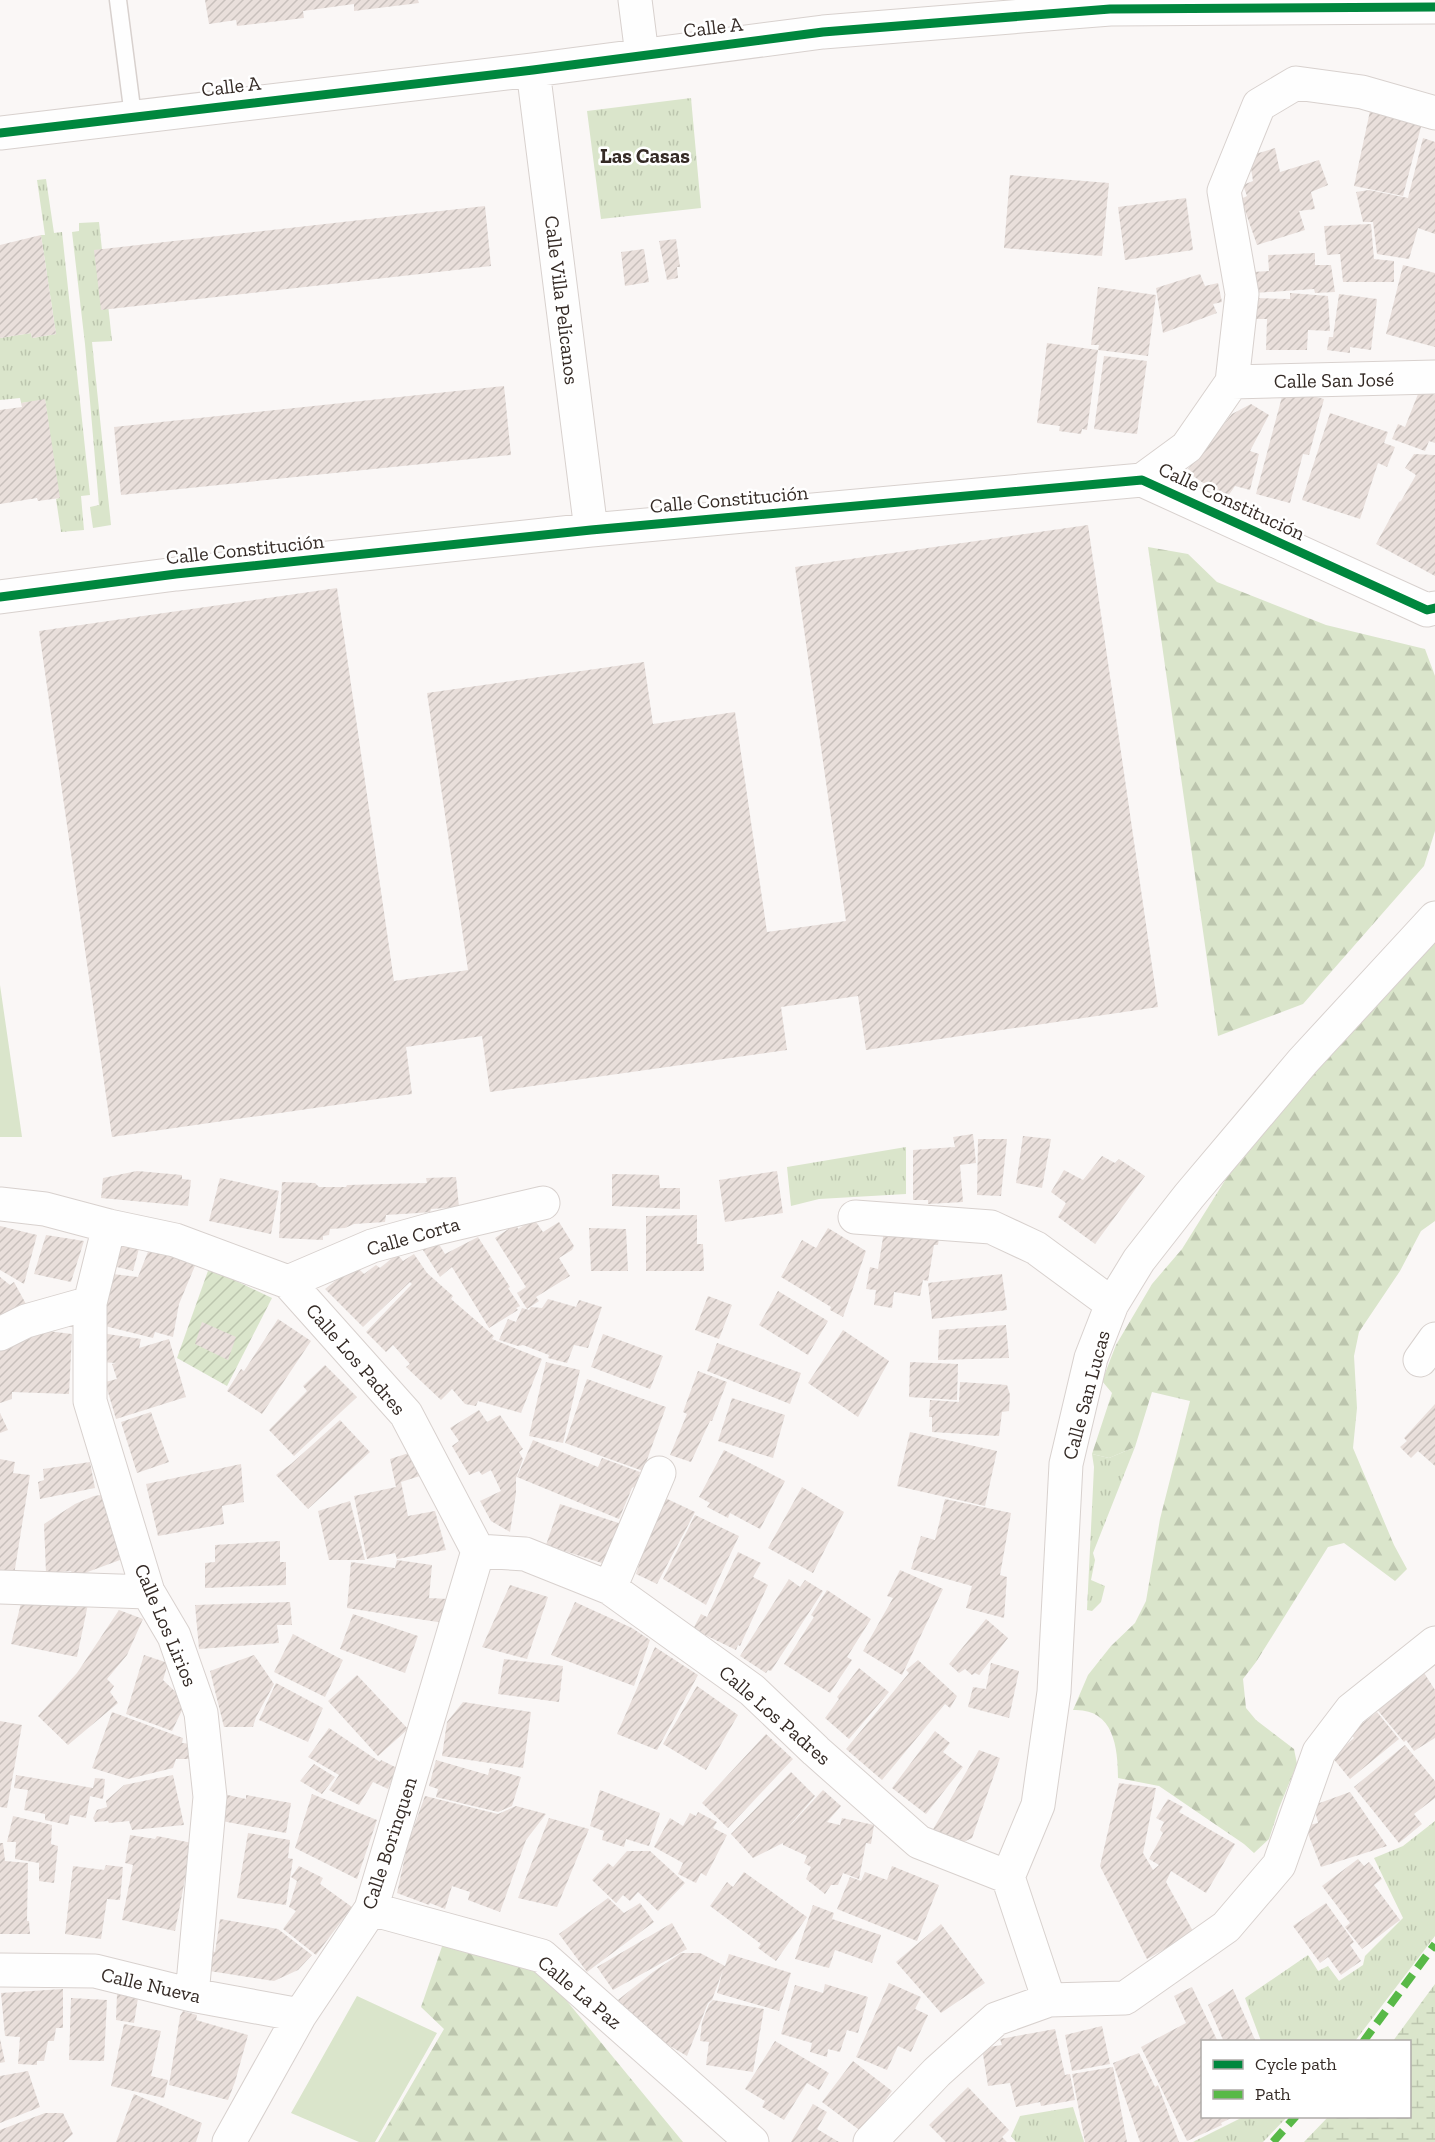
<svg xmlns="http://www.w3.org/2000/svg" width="1435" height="2142" font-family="'Zilla Slab',serif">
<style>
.grass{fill:url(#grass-tufts)}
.forest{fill:url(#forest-firs)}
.wetland{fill:url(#wetland-marsh)}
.garden{fill:url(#garden-furrows)}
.pitch{fill:#dae5cb}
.building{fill:url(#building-hatch)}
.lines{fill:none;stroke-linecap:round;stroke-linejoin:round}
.lane-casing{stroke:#d8d1ce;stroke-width:19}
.street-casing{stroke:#d8d1ce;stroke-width:35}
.lane{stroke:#fefefe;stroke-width:16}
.street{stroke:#fefefe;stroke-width:33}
.quiet{stroke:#58b947;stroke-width:8;stroke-dasharray:15 8;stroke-linecap:butt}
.cycleway-casing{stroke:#fff;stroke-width:13}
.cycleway{stroke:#00873e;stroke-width:9}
.labels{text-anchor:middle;stroke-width:5;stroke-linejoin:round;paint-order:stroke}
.street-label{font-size:20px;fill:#352b26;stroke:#fff}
.neighbourhood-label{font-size:21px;font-weight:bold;fill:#352b26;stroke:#fff}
</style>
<defs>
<pattern id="grass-tufts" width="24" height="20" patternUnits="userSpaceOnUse" patternTransform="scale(1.5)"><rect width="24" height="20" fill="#dae5cb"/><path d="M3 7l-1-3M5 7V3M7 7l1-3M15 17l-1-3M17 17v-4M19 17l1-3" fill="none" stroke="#bcc5ae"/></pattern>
<pattern id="forest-firs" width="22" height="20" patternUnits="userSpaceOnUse" patternTransform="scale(1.5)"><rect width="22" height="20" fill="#dae5cb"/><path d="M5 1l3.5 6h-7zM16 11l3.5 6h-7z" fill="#bcc5ae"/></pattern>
<pattern id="wetland-marsh" width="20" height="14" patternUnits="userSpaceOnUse" patternTransform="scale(1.5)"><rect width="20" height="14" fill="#dae5cb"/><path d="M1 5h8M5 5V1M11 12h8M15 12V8" fill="none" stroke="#bcc5ae"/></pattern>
<pattern id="garden-furrows" width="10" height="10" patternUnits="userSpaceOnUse" patternTransform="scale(1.5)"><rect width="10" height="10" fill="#dae5cb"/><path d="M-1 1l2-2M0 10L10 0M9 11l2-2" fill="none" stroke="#bcc5ae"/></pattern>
<pattern id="building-hatch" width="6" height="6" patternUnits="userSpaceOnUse" patternTransform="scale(1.5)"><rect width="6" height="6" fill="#e9dfdb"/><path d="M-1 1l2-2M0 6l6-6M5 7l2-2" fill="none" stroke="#c8c0bc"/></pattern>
</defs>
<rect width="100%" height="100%" fill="#faf7f6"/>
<path class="grass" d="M691,98L701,208L601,219L587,111Z
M46,179L54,233L62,232L90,495L81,496L84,530L61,532L56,499L59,498L45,400L21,403L22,407L20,398L0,400V338L31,333L32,338L56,334L41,235H45L37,180Z
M99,222L112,341L92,342L111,525L93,528L90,507L99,505L85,344L72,232L79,231V223Z
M906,1147V1194L819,1199L791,1206L787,1167Z
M1135,1447L1093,1553L1095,1560L1091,1580L1105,1586L1101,1602L1092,1611L1087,1610L1094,1467L1092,1454L1109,1458Z
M1435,1821V1936L1355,2041H1261L1245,1998L1308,1955L1318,1971L1328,1966L1339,1981L1363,1965L1365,1956L1403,1918L1374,1858L1403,1846Z
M1073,2107L1084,2142H1016L1011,2136L1020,2116Z
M1241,2117H1287L1263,2142H1193L1241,2118Z"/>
<path class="forest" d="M1148,547L1188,554L1217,582L1326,625L1425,649L1435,676V831L1424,866L1303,1004L1218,1036Z
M1435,925V1221L1421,1231L1400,1271L1359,1332L1354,1356L1357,1408L1353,1448L1394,1545L1407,1569L1395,1581L1344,1543L1328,1547L1256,1662L1243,1679L1246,1708L1256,1720L1294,1749L1297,1764L1279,1808L1269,1839L1254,1853L1244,1844L1159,1786L1118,1778C1118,1746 1113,1708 1073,1710L1088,1675L1111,1646L1135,1623L1146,1601L1160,1519L1190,1401L1152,1392L1135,1447L1109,1458L1092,1454L1112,1393L1102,1381L1116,1345L1152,1284L1182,1249L1239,1158Z
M446,1935L538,1966L683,2142H378L444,2029L421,2007Z"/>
<path class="wetland" d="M1435,1984V2142H1304L1328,2117L1410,2116V2042L1393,2041Z"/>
<path class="garden" d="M209,1268L272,1298L227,1386L177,1358Z"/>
<path class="pitch" d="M0,985L22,1137H0Z
M357,1996L437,2033L375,2142H359L291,2113Z"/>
<path class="building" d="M205,0H418L419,3L354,11V4L303,11L304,18L237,26L236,20L209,24Z
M1370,111L1422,123L1403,196L1354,186Z
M1423,138L1435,142V234L1418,228L1409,259L1377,254L1373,222H1363L1356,192L1369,190L1408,198Z
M1275,148L1280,172L1319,160L1328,185L1311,192L1315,209L1299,211L1305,230L1257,245L1241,199L1247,196L1243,185L1253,181L1249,156Z
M1010,175L1109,183L1102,256L1004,248Z
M1186,198L1193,250L1125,260L1118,207Z
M485,206L491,266L101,310L94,250Z
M1371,224L1374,259L1394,261V282H1343L1340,254L1327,255L1324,226Z
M41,235L56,334L32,338L31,333L0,338V245Z
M676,239L680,267H677L678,278L667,280L659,241Z
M644,249L649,282L625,286L621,252Z
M1315,253V265H1331L1335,292L1315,293L1314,289L1254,293L1253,272L1269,271L1268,255Z
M1403,265L1435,273V347L1386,334Z
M1200,274L1205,286L1218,283L1222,302L1213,304L1217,313L1163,333L1156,288Z
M1098,287L1156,295L1148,356L1098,350L1099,345H1091Z
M1290,293L1328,296L1330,331L1308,330L1307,350H1266L1267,319H1254L1255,298L1290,299Z
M1339,294L1377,299L1371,350L1350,347V353L1327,350L1329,337H1333Z
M1047,343L1098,350L1087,430L1082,429L1081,434L1059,431L1060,426L1037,423Z
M1104,356L1147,361L1137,434L1094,429Z
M504,386L511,455L121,495L114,427Z
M1284,389L1324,399L1309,455L1303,454L1290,503L1256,494Z
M1420,389L1435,395V443L1429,441L1425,451L1392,439L1398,424L1405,427Z
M45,399L60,498L38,501L37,498L0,504V410L22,407L21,403Z
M1251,404L1269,415L1250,451L1259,454L1250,490L1235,486L1226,499L1189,473L1191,471L1188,469L1232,414Z
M1330,413L1388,432L1384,443L1395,447L1387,467L1378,463L1360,519L1302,500Z
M1414,454L1435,455V576L1376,544L1399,502L1401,501L1416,475L1405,468Z
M1088,525L1158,1007L866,1050L858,996L781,1007L787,1050L490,1092L482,1036L406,1047L412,1094L112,1137L39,631L337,588L394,981L468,970L427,693L644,662L653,724L735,712L767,932L846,921L795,567Z
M973,1134L976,1163L960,1165L963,1202L928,1204V1200H913V1150L955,1147L953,1137Z
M1023,1136L1051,1139L1042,1188L1016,1183Z
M978,1139H1007L1001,1196L977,1195Z
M1102,1156L1115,1163L1119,1159L1145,1176L1095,1244L1058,1217L1066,1203L1051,1192L1064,1170L1083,1180Z
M137,1171L182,1175V1179L191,1180L188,1206L101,1198L103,1178Z
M777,1171L783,1213L725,1222L719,1180Z
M612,1174L659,1175L660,1188H680V1209L612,1206Z
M456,1177L459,1207L431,1209L430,1212L418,1213L386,1215L385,1222L354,1224L345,1228L330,1229L329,1235L323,1236V1240L279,1238L282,1182L315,1183L319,1187H346L347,1185L427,1183L426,1178Z
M220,1178L279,1191L271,1234L209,1221Z
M697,1215V1244H703L704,1271H646V1216Z
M534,1219L543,1232L559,1222L574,1246L572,1250L559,1258L570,1276L536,1297L539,1301L527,1309L517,1293L526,1287L495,1238L516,1224L518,1229Z
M0,1226L37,1235L24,1284L0,1270Z
M589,1228L626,1229L628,1271H591Z
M828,1228L866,1251L843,1317L830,1310L831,1307L781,1277L802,1240L816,1248Z
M884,1231L940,1232L938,1245H934L928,1281L923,1280L920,1296L894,1292L892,1308L874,1305L876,1290L866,1289L870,1267L878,1269Z
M46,1235L84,1241L71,1282L34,1274Z
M122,1235L141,1241L133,1271L113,1266Z
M478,1237L510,1287L508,1288L520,1306L516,1308L518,1310L489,1328L452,1267L440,1277L421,1247L437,1241L445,1254Z
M151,1244L197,1261L179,1304L173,1337L155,1332L153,1338L101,1325L113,1274L138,1277Z
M397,1254L403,1261L414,1254L427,1273L453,1296L451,1299L494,1336L492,1339L542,1359L521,1413L478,1401L476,1406L465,1404L452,1389L441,1400L406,1367L410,1364L393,1345L386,1352L366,1332L412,1284L410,1282L363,1327L325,1289L355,1265L364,1274L376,1265L380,1268Z
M1002,1274L1007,1310L932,1319L928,1283Z
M0,1277L10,1285L14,1282L26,1304L0,1318Z
M778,1291L828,1321L808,1355L759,1325Z
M708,1296L732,1305L719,1339L695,1330Z
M548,1299L576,1307L579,1300L602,1307L588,1348L574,1345L567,1363L548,1358L549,1355L523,1345L518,1346L499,1340L508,1319L516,1322L522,1308L529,1310L531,1307L542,1308Z
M278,1319L311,1341L262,1414L227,1391L241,1369L244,1371Z
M202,1322L236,1337L228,1360L195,1344Z
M1006,1325L1009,1358L938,1360L939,1330Z
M31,1329L72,1334L69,1394L12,1392V1399L0,1403V1342Z
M843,1330L889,1361L858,1417L808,1383Z
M101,1333L141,1339L139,1348L169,1339L186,1397L116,1419L105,1382L117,1379L112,1364L116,1363L99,1362Z
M603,1334L663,1356L650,1389L591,1367Z
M717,1343L801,1373L790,1404L707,1371Z
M546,1362L580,1370L563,1443L529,1436Z
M910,1362L958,1364L957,1400L909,1397Z
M325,1365L357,1397L294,1456L269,1430L307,1391L303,1386Z
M698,1371L727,1382L712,1421H710L691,1462L670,1455L687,1414L683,1412Z
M587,1379L666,1407L643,1471L565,1443Z
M960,1382L1007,1385L1010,1395L1009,1411L1002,1412L999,1436L932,1432V1417H929L930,1400L959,1402Z
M732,1398L785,1415L773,1458L718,1441Z
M1435,1404V1466L1418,1451L1411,1458L1400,1447L1407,1441L1404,1438Z
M479,1410L487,1422L500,1415L523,1449L519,1452L523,1459L516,1478V1493L510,1532L491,1521L480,1501L501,1491L491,1470L482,1475L479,1471L469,1475L452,1446L459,1441L450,1428Z
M151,1412L169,1462L137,1473L121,1422Z
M0,1413L8,1430L0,1433Z
M340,1420L370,1452L308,1509L276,1475L291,1464Z
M910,1432L997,1451L985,1506L897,1486Z
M533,1440L598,1467L602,1458L640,1472L636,1486L632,1488L619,1519L517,1477Z
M724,1450L785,1481L760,1529L730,1513L728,1518L707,1507L710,1503L699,1497Z
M412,1452L423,1475L401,1482L408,1516L435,1511L446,1550L397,1559L395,1553L367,1559L354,1496L396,1487L390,1459Z
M0,1459L15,1462L13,1473L30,1475L14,1575L0,1573Z
M90,1462L95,1488L40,1499L38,1482L44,1480L43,1469Z
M241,1464L244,1502L222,1506L224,1524L158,1536L146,1484Z
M802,1487L844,1512L813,1573L768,1548Z
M108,1494L120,1560L74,1577L71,1571L46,1573L44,1524L75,1504L94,1496Z
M661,1496L695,1512L657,1584L636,1574Z
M945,1499L1011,1513L1000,1575L1007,1577L1004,1618L966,1608L972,1586L911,1569L921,1536L935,1540Z
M350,1501L365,1560H329L318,1511Z
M560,1504L625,1525L611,1566L546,1545Z
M695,1515L739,1536L706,1605L663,1579Z
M280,1541V1562H286V1585L205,1588V1563L215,1562V1545Z
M738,1552L761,1563L753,1577L768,1585L740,1646L738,1645L736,1650L693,1629L701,1614L707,1617Z
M397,1560L432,1565L429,1598L448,1599L444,1623L347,1608L351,1562L395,1568Z
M900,1570L943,1589L902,1675L863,1651L893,1598L887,1596Z
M789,1579L800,1587L805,1580L823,1591L771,1671L768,1670L766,1673L740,1656Z
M510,1585L548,1597L527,1659L482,1647Z
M827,1590L871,1619L847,1657L852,1660L830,1693L784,1664L814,1617L811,1615Z
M22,1599L53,1606L57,1599L88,1604L77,1657L11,1644Z
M290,1602L292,1625H277L279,1643L199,1649L195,1605Z
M575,1602L632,1628L650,1640L634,1686L551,1655Z
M119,1610L143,1619L127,1655L107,1679L114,1686L110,1692L118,1703L68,1745L38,1716L77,1673Z
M353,1614L418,1636L405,1673L340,1649Z
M986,1619L1008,1638L979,1675L975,1673L972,1675L965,1669L959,1673L949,1664Z
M293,1634L343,1660L325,1697L274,1672Z
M655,1647L698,1675L657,1750L617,1734Z
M144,1655L168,1663L163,1680L186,1702L172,1731L126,1714Z
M254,1655L274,1684L256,1717L253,1727H224L210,1671Z
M504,1659L563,1666L559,1702L498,1694Z
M918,1660L957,1696L950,1708L945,1704L882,1780L846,1749L909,1673L906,1670Z
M991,1663L1019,1671L1009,1718L968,1707L973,1687L986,1689Z
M859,1668L889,1692L849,1739L825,1718L839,1699L837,1697Z
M1421,1668L1435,1690V1738L1414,1751L1406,1740L1404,1742L1375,1707Z
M357,1675L408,1729L378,1756L328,1701Z
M276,1683L323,1708L308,1742L259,1720Z
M697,1686L738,1715L706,1770L663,1744Z
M463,1702L531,1712L523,1768L442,1756L447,1722Z
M112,1712L183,1738L182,1743L192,1744L191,1759H176L173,1768L128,1779L92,1768Z
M1377,1712L1399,1739L1350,1779L1332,1757L1354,1738L1350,1733Z
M0,1721L22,1725L7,1808L0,1807Z
M329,1728L380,1762L381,1760L397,1768L388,1789L373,1782L359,1805L329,1790L339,1775L308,1757Z
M935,1731L950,1743L943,1752L963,1767L926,1814L892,1788Z
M766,1734L793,1759L728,1828L702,1803Z
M1405,1745L1435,1781V1798L1414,1814L1422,1824L1399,1843L1354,1787Z
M979,1750L1000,1758L972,1838L959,1844L932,1831Z
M436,1760L488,1775L490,1768L521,1777L512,1806L498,1812L436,1797L438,1789L429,1786Z
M314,1764L335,1777L322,1794L300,1781Z
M791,1772L815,1796L784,1832L823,1790L841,1806L827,1822L840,1825L842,1818L874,1825L871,1844L866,1843L859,1879L843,1873L838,1885H831L825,1894L806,1879L811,1867L804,1863L807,1856L783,1845V1843L753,1858L731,1834Z
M16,1775L93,1788L95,1778L105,1779L103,1799L90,1796L86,1818L70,1815L68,1825L45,1820V1814L24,1810L28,1790L14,1788Z
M173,1775L184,1825L132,1830L129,1821L109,1823L108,1821L95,1822L93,1818L97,1810L107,1807L106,1801L124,1785Z
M1119,1783L1156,1788L1143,1853L1153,1870L1159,1865L1149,1859L1163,1833L1160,1830L1164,1822L1156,1818L1168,1799L1183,1807L1179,1812L1235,1844L1206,1893L1171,1871L1166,1882L1194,1933L1147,1959L1100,1866Z
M600,1790L660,1813L649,1846L626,1839L624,1847L602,1840L604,1831L590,1826Z
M1350,1792L1387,1846L1321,1867L1305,1826L1318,1823L1314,1805Z
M223,1794L246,1799V1795L291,1803L286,1833L222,1821Z
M312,1794L377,1820L357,1879L295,1848Z
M425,1796L498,1814L516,1806L546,1814L526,1840L500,1912L468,1900L470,1892L452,1886L445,1909L430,1903L429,1905L397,1893L408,1843Z
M698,1812L717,1822L713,1828L727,1835L706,1876L701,1873L696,1883L678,1874L683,1863L654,1847L670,1818L683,1826L690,1813L696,1816Z
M13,1816L52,1825L51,1844L58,1846L54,1883L39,1881V1863L15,1859L16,1842H7Z
M549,1818L589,1829L557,1907L518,1898Z
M248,1833L290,1840L288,1858L293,1859L286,1905L237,1898Z
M130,1835L155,1839L157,1836L192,1843L175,1931L122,1920L133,1865L125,1863Z
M0,1843H3L5,1861L28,1863L27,1921H29L30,1934H0Z
M627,1851H650L685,1883L658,1911L638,1892L630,1901L623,1895L616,1903L592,1880L608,1863L613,1867Z
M1358,1859L1364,1866L1369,1862L1382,1879L1374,1885L1400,1920L1362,1949L1345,1927L1350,1923L1322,1886Z
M106,1865L123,1867L120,1900L107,1899L101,1939L65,1934L73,1866L104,1870Z
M299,1866L323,1878L320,1884L352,1907L316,1955L283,1929L296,1911L289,1907L297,1881L291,1877Z
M892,1866L939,1885L917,1941L837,1909L850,1877L861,1881L865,1872L887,1880Z
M744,1872L807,1917L776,1961L758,1948L761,1944L710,1906L727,1882L733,1887Z
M608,1898L624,1913L640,1903L654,1922L587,1972L559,1934Z
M1326,1903L1354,1942L1350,1945L1361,1961L1341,1975L1328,1957L1320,1963L1293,1926Z
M813,1905L834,1913L832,1919L881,1935L872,1963L835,1950L829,1968L795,1959Z
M220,1919L278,1929L312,1955L298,1970L274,1981L203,1970L207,1950L215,1952Z
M672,1923L687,1949L613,1990L597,1967Z
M941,1924L985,1983L941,2013L896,1962Z
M681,1953H700L725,1966L729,1954L791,1973L779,2011L717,1993L723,1970L712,2000L708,2003L687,2056L658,2039L644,2022L639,2026L618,2000L653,1972Z
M889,1983L921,1997L915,2009L928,2015L911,2052L898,2046L887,2070L856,2057Z
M825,1984L868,1997L858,2033L847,2030L840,2052L828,2049L827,2057L810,2052L812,2043L781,2034L795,1985L823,1993Z
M1192,1987L1218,2042H1202V2116H1235L1221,2123L1222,2125L1187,2141L1141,2047L1186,2023L1174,1996Z
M63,1989V2028H56L54,2041H48L44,2061H37V2065L18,2064L20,2037L5,2036L1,1993Z
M1233,1989L1256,2042H1224L1208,2005Z
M117,1994L138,1998L134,2023L116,2020Z
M71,1998L107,2000L104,2061L69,2060Z
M713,2000L764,2009L753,2072L706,2065L709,2042L700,2041L702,2022L709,2004Z
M183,2011L197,2015L196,2020L248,2035L235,2082L228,2100L169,2085L180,2016Z
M124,2024L161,2031L151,2076L168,2080L164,2098L111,2086Z
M1102,2026L1110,2064L1072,2071L1065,2035Z
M1055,2029L1065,2075L1070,2074L1075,2100L1041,2106L1040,2102L1016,2107L1010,2083L988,2086L982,2048L1002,2045L1000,2039Z
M0,2039L5,2062L0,2063Z
M775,2041L829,2073L819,2090L807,2083L784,2120L762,2107L765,2101L745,2089Z
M1139,2053L1155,2087L1158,2085L1179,2142H1140L1113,2063Z
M853,2061L892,2091L862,2132L822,2102Z
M1113,2067L1127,2142H1085L1072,2074Z
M28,2071L40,2107L0,2123V2076Z
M968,2087L1009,2130L1002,2137L1007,2142H946L929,2125Z
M134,2094L202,2123L196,2142H116Z
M813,2104L827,2112L817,2129L839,2142H791Z
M45,2113H63L73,2134L64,2142H0V2130Z"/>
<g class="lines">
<g class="lane-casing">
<path id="lane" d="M118,0L133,116"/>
</g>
<g class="street-casing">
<path id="street" d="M635,0L642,55
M533,70L591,530
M0,133L533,70L823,32L1110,9L1435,7
M1232,382L1435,377
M1142,480L1187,447L1232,382L1242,294L1224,191L1259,105L1296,83L1362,92L1435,113
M0,597L176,574L591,530L1142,480L1427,610L1435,608
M0,1204L45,1209L109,1226L175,1240L288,1282L406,1414L478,1551
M855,1217L991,1227L1036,1248L1112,1304
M109,1226L90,1303V1401L148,1592L174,1636L201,1713L210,1797L192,1995
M288,1282L372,1246L433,1229L543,1203
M0,1334L26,1321L90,1303
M1420,1360L1435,1339
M478,1551L525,1554L610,1588L752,1690L816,1751L919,1842L1008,1877L1049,2000
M0,1587L148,1592
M610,1588L659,1473
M1008,1877L1038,1805L1054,1692L1066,1464L1091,1358L1112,1304L1139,1260L1189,1196L1303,1061L1435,918
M371,1909L542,1956L752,2142
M0,1970L95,1971L192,1995L300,2015
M229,2142L300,2015L371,1909L478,1551
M870,2142L937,2072L996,2019L1049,2000L1125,1998L1226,1927L1279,1865L1319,1752L1351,1710L1435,1643"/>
</g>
<use href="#lane" class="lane"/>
<use href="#street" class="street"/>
<path class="quiet" d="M1363,2042L1435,1944
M1273,2142L1296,2116"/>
<g class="cycleway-casing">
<path id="cycleway" d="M0,133L533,70L823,32L1110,9L1435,7
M0,597L176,574L591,530L1142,480L1427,610L1435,608"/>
</g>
<use href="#cycleway" class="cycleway"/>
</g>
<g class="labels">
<g class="street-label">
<text transform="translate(713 27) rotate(-7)" y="7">Calle A</text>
<text transform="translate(231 86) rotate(-7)" y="7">Calle A</text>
<text transform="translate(562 300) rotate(83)" y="7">Calle Villa Pelícanos</text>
<text transform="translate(1334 380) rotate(-1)" y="7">Calle San José</text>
<text transform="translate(729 499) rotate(-5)" y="7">Calle Constitución</text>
<text transform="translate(1232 501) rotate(25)" y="7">Calle Constitución</text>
<text transform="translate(245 549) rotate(-6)" y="7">Calle Constitución</text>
<text transform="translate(413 1236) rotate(-16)" y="7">Calle Corta</text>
<text transform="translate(356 1359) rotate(49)" y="7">Calle Los Padres</text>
<text transform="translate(1086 1395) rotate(-75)" y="7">Calle San Lucas</text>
<text transform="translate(166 1625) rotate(67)" y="7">Calle Los Lirios</text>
<text transform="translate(775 1715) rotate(41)" y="7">Calle Los Padres</text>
<text transform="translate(389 1843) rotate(-72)" y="7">Calle Borinquen</text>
<text transform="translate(151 1985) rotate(13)" y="7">Calle Nueva</text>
<text transform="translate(580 1992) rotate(40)" y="7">Calle La Paz</text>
</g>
<g class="neighbourhood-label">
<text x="645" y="163">Las Casas</text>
</g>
</g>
<rect x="1201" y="2040" width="210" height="78" fill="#ffffff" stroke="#aeaaa8" stroke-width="1.5"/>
<rect x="1213" y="2060" width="30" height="9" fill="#00873e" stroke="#aeaaa8" stroke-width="1.5"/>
<text x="1255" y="2070" font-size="18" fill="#352b26">Cycle path</text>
<rect x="1213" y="2090" width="30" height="9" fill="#58b947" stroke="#aeaaa8" stroke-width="1.5"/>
<text x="1255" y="2100" font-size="18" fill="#352b26">Path</text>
</svg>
